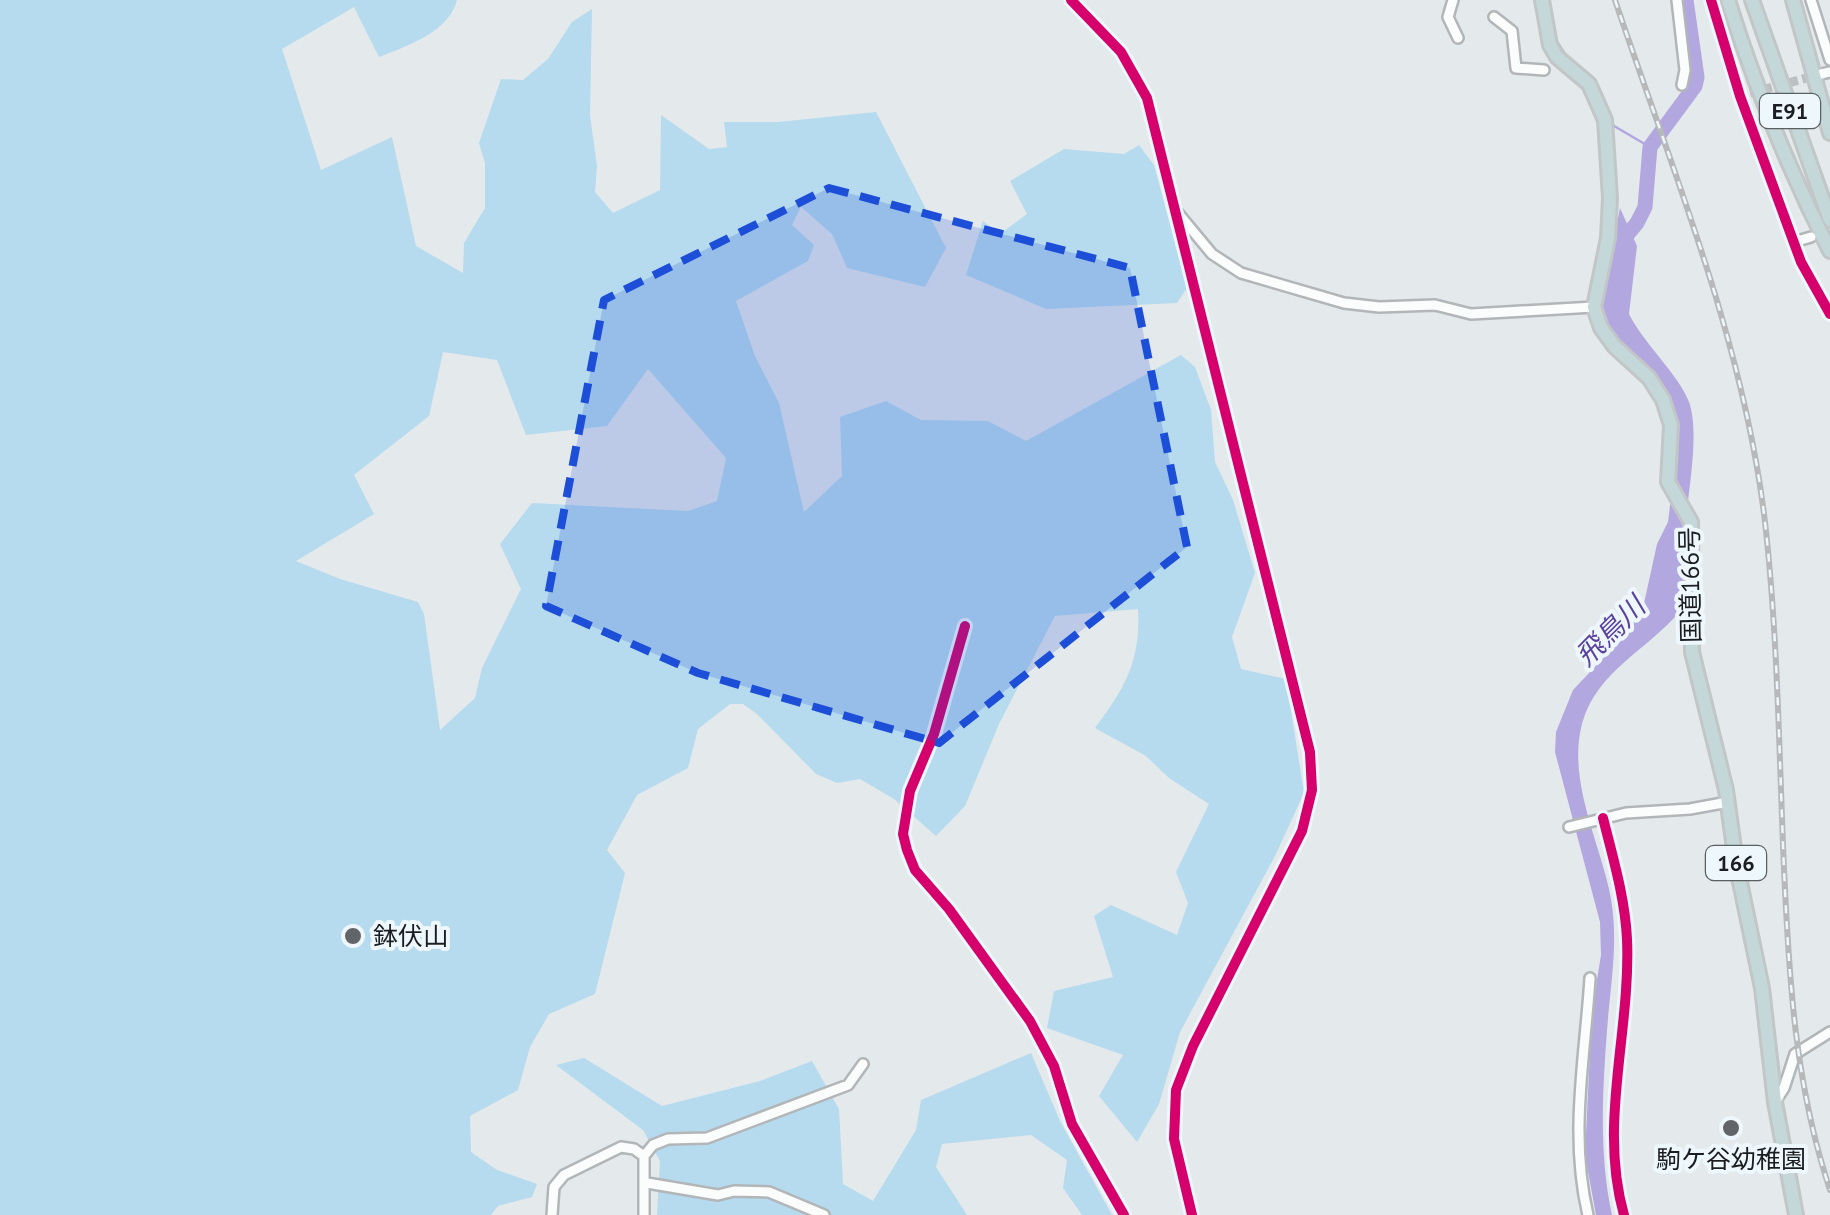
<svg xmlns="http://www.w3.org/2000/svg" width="1830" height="1215" font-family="'PT Sans','Noto Sans JP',sans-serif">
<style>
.green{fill:#b6daee;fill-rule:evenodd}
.water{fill:#b2a7df}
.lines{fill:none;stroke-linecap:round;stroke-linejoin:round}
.stream{stroke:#b2a7df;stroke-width:2.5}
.river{stroke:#b2a7df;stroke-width:15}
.minor-tunnel{stroke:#bcc0c3;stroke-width:9;stroke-dasharray:9 4.5;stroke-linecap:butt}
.minor-casing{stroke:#b2b6b8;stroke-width:14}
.highway-casing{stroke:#c3c6c7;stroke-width:18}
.minor{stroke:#fbfcfc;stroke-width:9}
.highway{stroke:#c4d8da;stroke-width:12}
.rail-casing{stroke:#b7b8b9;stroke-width:6}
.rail{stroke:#eef7fc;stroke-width:2.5;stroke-dasharray:8;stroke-linecap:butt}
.cycleway-casing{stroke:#eef7fc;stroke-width:16}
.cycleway{stroke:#d6006c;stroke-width:10}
.marked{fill:#1d4ed8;fill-opacity:0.2;stroke:#1d4ed8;stroke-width:8;stroke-dasharray:20 12;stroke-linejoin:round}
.poi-dot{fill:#616567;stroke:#eef7fc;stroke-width:4}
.labels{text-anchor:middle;stroke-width:8;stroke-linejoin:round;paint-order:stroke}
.shield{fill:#eef7fc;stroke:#5a5f62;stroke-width:2.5}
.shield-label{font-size:22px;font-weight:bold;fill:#1b1e20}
.street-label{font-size:25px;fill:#1b1e20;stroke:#eef7fc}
.poi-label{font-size:25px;fill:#1b1e20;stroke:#eef7fc;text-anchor:start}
.water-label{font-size:28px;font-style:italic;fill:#5b419e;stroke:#eef7fc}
</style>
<rect width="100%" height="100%" fill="#e4e9ec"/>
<path class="green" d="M0,0H457C449,32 407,46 379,57L354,7L282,49L321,170L392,137L416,246L463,273L464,243L485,208V163L479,143L501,79L523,80L548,59L572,22L592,9L590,115L597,166L595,192L613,213L660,190L661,115L709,149L727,147L724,122H778L876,112L946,248L925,287L847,268L832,234L801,207L792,225L814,245L808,261L736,301L755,356L779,403L804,512L842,476L840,417L886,401L921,420L988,421L1026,441L1181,355L1195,367L1211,410L1215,462L1233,500L1255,573L1232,637L1241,669L1286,679L1304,793L1275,856L1180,1032L1159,1104L1137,1142L1099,1096L1123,1055L1047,1028L1054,991L1113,977L1094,916L1111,905L1177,935L1188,903L1176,872L1209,804L1169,778L1146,756L1095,728C1125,688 1141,660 1138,609L1055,616L999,724L965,806L936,836L894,799L860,779L837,783L816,774L757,714L743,704H730L698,729L688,768L637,795L607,850L625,873L595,994L549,1014L530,1047L518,1090L470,1116L471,1152L497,1170L537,1184L532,1197L498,1206L491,1215H0ZM443,352L497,360L526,435L607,426L648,369L726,458L717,501L688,511L532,503L500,544L521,589L482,668L475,698L440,730L424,614L418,602L340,579L296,561L374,514L354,475L429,416Z
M1139,145L1154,165L1187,288L1177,303L1046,309L966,275L983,221L1000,234L1027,214L1010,181L1064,149L1124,154Z
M1031,1053L1060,1121L1112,1215H1082L1063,1188L1067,1160L1031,1135L942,1144L936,1167L967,1215H657L660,1161L643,1130L556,1065L584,1058L662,1106L760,1081L812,1061L839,1109L843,1184L873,1201L916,1130L921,1100Z"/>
<path class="water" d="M1620,208L1637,246L1629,314C1644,344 1679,375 1689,402C1702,438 1683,512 1684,553C1684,568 1688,592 1683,606C1681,610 1676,615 1674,618C1638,656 1590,677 1580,733C1571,785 1598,840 1609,889C1619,933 1612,974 1608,1018C1603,1082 1598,1152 1612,1215H1596L1585,1155L1592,1011L1601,955L1600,922L1555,752L1556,732L1573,690L1626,634L1643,608L1657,544L1668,522L1674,474L1672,408L1612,336L1601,307Z"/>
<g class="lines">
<path class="stream" d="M1556,40L1568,59
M1595,84L1605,104
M1611,121L1614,126L1650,147"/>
<path class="river" d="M1625,246L1627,235L1637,223L1645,207L1650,147L1695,86L1697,77L1686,0"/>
<path class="minor-tunnel" d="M1750,93L1818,75"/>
<g class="minor-casing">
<path id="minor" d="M1071,0L1121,52L1147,98L1310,752L1312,790L1302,831L1193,1046L1176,1090L1174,1139L1192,1215
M1453,0L1448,17L1458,38
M1677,0L1685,70L1682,85
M1711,0L1740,96L1801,262L1830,314
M1811,0L1830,60
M1494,17L1512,31L1516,68L1544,70
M1821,74L1830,72
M1178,213L1212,254L1241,273L1344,303L1379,307L1435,305L1471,314L1594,307
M1794,242L1811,237
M965,626L934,734L910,791L903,834L907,850L915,870L949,909L1030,1021L1054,1066L1072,1124L1124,1215
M1603,818C1613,858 1625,898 1627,939C1631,1032 1598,1123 1624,1215
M1569,827L1626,813L1690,809L1728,802
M1775,1102L1784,1088L1795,1054L1830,1032
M647,1183L718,1195L734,1191L769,1192L824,1215
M552,1215L554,1187L564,1175L621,1147L634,1149L644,1156
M644,1215V1156L653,1145L668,1139L707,1138L848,1085L863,1064
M1588,1215C1569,1135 1585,1058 1590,978"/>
</g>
<g class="highway-casing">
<path id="highway" d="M1542,0L1550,45L1557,57L1589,84L1605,120L1610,198L1608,238L1594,307L1601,328L1614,346L1649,378L1663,400L1671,425L1668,482L1691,522L1692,652L1726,790L1736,863L1762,988L1775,1102L1796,1215
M1728,0C1755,87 1789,170 1830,251
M1752,0L1830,220
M1793,0L1830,133"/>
</g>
<use href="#minor" class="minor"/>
<use href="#highway" class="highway"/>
<g class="rail-casing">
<path id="rail" d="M1615,0C1672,170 1744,342 1765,522C1778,637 1779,754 1784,869C1789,979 1795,1085 1830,1190"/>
</g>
<use href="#rail" class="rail"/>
<g class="cycleway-casing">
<path id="cycleway" d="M1071,0L1121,52L1147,98L1310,752L1312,790L1302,831L1193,1046L1176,1090L1174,1139L1192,1215
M1711,0L1740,96L1801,262L1830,314
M965,626L934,734L910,791L903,834L907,850L915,870L949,909L1030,1021L1054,1066L1072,1124L1124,1215
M1603,818C1613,858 1625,898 1627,939C1631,1032 1598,1123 1624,1215"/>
</g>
<use href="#cycleway" class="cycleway"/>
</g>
<path class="marked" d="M829,188L1130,268L1187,547L939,743L698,673L546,606L604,300Z"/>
<g class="poi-dot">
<circle cx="353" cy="936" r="10"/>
<circle cx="1731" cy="1128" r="10"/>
</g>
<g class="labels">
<g class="shield">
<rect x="1760" y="94" width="60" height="34" rx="8"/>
<rect x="1706" y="846" width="60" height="34" rx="8"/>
</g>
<g class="shield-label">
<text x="1790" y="119">E91</text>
<text x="1736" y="871">166</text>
</g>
<g class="street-label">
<text transform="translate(1690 585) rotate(-91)" y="9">国道166号</text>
</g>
<g class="poi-label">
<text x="373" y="945">鉢伏山</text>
<text x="1731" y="1168" text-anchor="middle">駒ケ谷幼稚園</text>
</g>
<g class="water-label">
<text transform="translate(1610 631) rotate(-45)" y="10">飛鳥川</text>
</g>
</g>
</svg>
